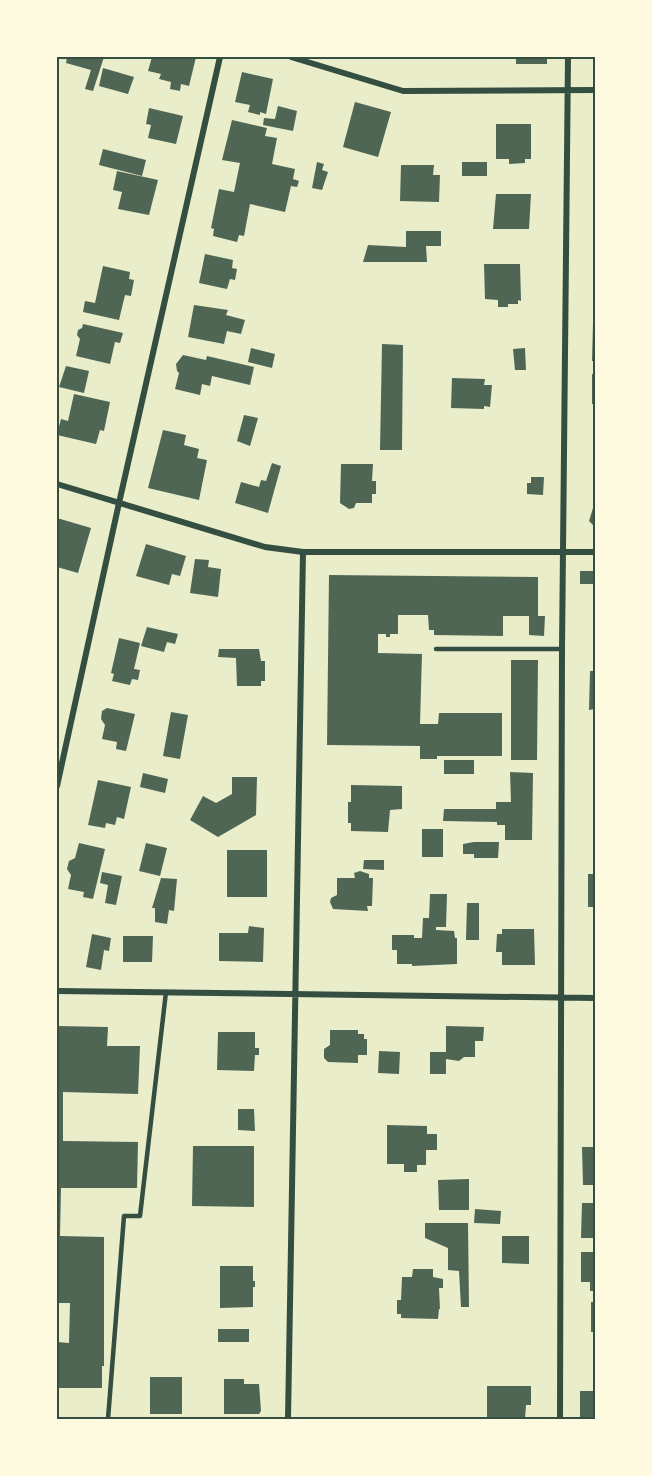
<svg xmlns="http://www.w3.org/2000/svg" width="652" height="1476" font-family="Helvetica,sans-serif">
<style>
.building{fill:#4f6655}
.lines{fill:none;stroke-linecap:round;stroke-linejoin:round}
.service{stroke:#344e41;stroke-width:4.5}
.minor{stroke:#344e41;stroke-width:6}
.neatline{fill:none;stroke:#344e41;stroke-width:2}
</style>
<rect width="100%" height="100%" fill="#e9edc9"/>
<path class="building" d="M67,57H104L93,91L85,89L91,70L66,63Z
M152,57H196L189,86L181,84L180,91L170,89L171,82L159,79L161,74L148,71Z
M516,57H547V64H516Z
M103,68L134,77L128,94L99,86Z
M242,72L273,79L266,114L260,112V115L248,112L250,105L235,102Z
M355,102L391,112L378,157L343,147Z
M278,106L297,111L293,131L263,125L264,118L275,119Z
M149,108L183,116L176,144L148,138L151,125L146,124Z
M232,120L267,128L265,136L277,138L272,164L295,169L293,179L299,181L297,187L291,186L285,212L250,204L244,236L239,235L237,242L213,236L214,229L211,228L219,189L234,192L240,163L222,160Z
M496,124H531V159H525V163L509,164V159H496Z
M103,149L146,160L142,176L99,165Z
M317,162L324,164L322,170L328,172L322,190L312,188Z
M462,162H487V176H462Z
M401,165H434L433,175H440L439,202L400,201Z
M117,171L158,180L149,215L118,209L122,192L113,190Z
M496,194H531L529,229H493Z
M406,231H441V246H426L427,262H363L368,245L406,247Z
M205,254L233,260L232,268L237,269L235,280L230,279L227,289L199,283Z
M484,264H520L521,301L518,300V304H508V307H498V300L485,299Z
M103,266L130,272L129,279L134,280L131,296L125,295L119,320L83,312L85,301L95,303Z
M194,305L228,310L226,315L245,320L241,334L227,331L224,344L188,337Z
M593,323H595V361H592Z
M83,324L123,333L120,343L115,342L110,364L76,356L80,339L77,335L78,330L82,328Z
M382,344L403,345L402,450H380Z
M251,348L275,354L272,368L248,362Z
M525,348L526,370H515L513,349Z
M183,355L206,360L207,356L254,367L250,385L212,376L210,386L202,384L200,395L175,389L179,373L177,371L176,364Z
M66,366L89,371L84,393L59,387Z
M592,374H595V404H592Z
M452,378L485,379L484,385H492L490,407L484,406V409L451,408Z
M74,394L110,402L104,431L100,430L96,444L57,435L61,419L68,421Z
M244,415L258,418L250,446L237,441Z
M163,430L186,435L184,445L199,449L197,458L207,460L199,500L148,488Z
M272,463L281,466L268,513L235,503L241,482L259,487L261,480L266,481Z
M341,464H373L372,481H376V494H372V503H356L354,508L349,509L340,503Z
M531,477H544L543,495L527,494V483H531Z
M593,482H595V527L589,521L593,508Z
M57,518L91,528L78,573L57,567Z
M146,544L186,556L180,576L172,574L169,585L136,576Z
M195,559L209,560L208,567L221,569L218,597L190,593Z
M580,571H595V584H580Z
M329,575L538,577V616H545L544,636L529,635V616H503V636L434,635V630H429L428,615H398V634H390V637H386V634H378V653L422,654L420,724H438L439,713H502V756H437V759H420V746L327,745Z
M147,627L178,634L175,644L167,642L164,652L141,646Z
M119,638L140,643L134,669L140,670L138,680L132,679L130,685L112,681L114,674L111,673Z
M219,649H259L261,661H265V681H261V686H237L236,658L218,657Z
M511,660H538L537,760H511Z
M590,671H595V709L589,710Z
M107,708L135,714L126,751L116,749L117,742L102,739L105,725L101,719L102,711Z
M171,712L188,715L180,759L163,756Z
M444,760H474V774H444Z
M510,772L533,773L532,840H505V825H497V822L443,821L444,809H496V802H511Z
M143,773L168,779L165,793L140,787Z
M232,777H257L256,815L218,837L190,820L203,796L216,803L232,794Z
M98,780L131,787L124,819L117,817L115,825L106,823L105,828L88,825Z
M351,785L402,786V809L390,810L388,832L351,831V823H348V802H351Z
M422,829H443V857H422Z
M474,842H499L498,858H474V854H463V844Z
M79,843L105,849L93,899L83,897L84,892L68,889L71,875L67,869L69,861L75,858Z
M146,843L167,848L160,876L139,871Z
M227,850H267V897H227Z
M364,860H384V870L363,869Z
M360,871L369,874V878H373L372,906H367L368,911L333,909L330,902L331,898L337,895V878H355L354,873Z
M102,872L122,876L116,905L105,903L108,885L100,883Z
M588,874H595V907H588Z
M161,878L177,879L174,911L169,910L167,924L155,922V908H152Z
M430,894H447L446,927H436V930L454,931L455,938H457V964L412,966V964H397V950H392V935H414V938H422L423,918H429Z
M467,903H479V940H466Z
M249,926L264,928L263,962L219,961V933H248Z
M502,929H534L535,965H502V952H496L497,934H502Z
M92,934L111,938L109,951L104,950L101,970L86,967Z
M123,936H153L152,962H123Z
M57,1026L108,1027L107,1046H140L138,1094L63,1092V1141L138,1142L137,1188H61L60,1236L104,1237V1366H102V1388H57V1342L69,1343L70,1303H57Z
M446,1026L484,1027L483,1041H475V1057H464L459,1061L446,1059V1074H430V1052H446Z
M330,1030H358V1034H364V1039H367V1055H358V1063L328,1062L324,1058V1049L330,1045Z
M218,1032H255V1048H259V1055H255L254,1071L217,1070Z
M379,1051L400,1052L399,1074L378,1073Z
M238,1109H254L255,1131L238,1130Z
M387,1125L427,1126V1134H437V1150H426V1165H417V1172H404V1164H387Z
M193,1146H254V1207L192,1206Z
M582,1147H595V1185H583Z
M469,1179V1210H439L438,1180Z
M582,1203H595V1238H581Z
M475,1209L501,1211L500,1224L474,1223Z
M425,1223H468L469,1307H461L459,1271L448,1270V1248L425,1238Z
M502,1236H529V1264L502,1263Z
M581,1252H595V1291H590V1282H581Z
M220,1266H253V1281H255V1287H253V1307L220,1308Z
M413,1269H433V1277L443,1279V1288H439L440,1309H439L438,1319L401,1318V1314H397V1300H401L402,1277H412Z
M591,1302H595V1332H591Z
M218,1329H249V1342H218Z
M150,1377H182V1414H150Z
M224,1379H244V1384H259L261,1411L259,1414H224Z
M487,1386H531V1405H526L525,1419H487Z
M580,1391H595V1419L580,1417Z"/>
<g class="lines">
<path class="service" d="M436,649H562
M108,1419L124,1216H140L166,992"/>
<path class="minor" d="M291,57L403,91L595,90
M57,484L265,547L303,552H595
M57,786L119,503L220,57
M57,991L595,998
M288,1419L303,552
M560,1419L562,649L568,57"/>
</g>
<rect width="652" height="1476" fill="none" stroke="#fefae0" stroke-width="117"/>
<rect x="58" y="58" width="536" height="1360" class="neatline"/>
</svg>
